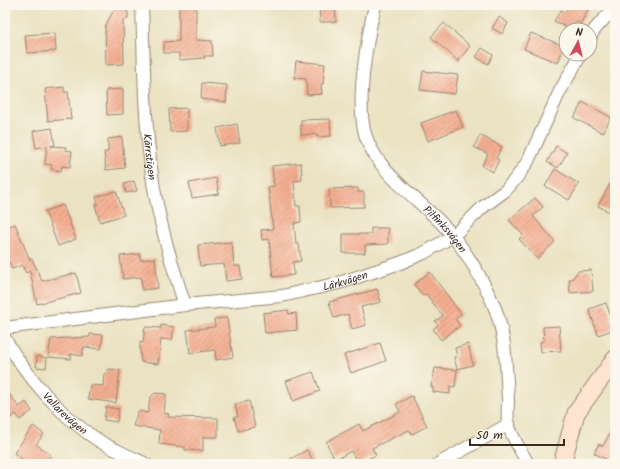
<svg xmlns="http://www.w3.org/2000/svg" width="620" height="469" font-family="Kalam,sans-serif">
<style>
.building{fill:url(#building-hatch)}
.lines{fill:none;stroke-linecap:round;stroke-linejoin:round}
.street-casing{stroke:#938670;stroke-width:14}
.secondary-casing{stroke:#938670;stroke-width:19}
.street{stroke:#fff;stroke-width:12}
.secondary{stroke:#fde4d0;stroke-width:17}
.labels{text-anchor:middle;stroke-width:3;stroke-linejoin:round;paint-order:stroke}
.street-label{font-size:11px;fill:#3b2a1e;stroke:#fbf7ec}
</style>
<defs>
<pattern id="building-hatch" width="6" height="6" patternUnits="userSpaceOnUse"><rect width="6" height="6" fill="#f5af92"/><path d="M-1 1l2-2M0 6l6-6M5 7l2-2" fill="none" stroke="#c88f77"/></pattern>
</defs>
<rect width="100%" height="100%" fill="#fbf7ec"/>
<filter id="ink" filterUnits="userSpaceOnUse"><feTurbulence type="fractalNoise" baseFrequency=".025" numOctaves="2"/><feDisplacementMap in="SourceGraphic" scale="8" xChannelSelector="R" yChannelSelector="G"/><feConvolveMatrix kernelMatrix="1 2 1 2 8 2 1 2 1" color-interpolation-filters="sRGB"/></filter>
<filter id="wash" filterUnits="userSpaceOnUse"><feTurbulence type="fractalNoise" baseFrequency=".012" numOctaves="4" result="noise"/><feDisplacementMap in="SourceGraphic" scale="16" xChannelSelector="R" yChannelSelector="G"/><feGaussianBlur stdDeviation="0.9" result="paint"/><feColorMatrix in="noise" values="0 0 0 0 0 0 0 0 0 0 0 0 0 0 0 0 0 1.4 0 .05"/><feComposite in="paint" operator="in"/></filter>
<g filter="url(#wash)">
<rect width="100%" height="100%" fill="#ebe2c2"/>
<g id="blocks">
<path class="building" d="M179,5H196V40L212,41L213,56H204L205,58L179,60V53H164V42L179,41Z
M319,5H335L336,22H320Z
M570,5H591L580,24L577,21L571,30L554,21L561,10L565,13Z
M116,6L128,12V19L123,20L124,64L106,65L105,26Z
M499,17L508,23L502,34L492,28Z
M444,23L470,46L460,59L459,62L431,37Z
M55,33L56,51L27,53L25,35Z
M531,33L564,46L558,63L524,49Z
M482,48L493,55L488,64L476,57Z
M296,61L325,64L323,84H321L322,94L307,95L306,79L294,78Z
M423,71L458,75L455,94L420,90Z
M202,83L227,85L226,102L201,99Z
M64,87V92H68L71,119L48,121L45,89Z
M123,89V114L107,115L106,90Z
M582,102L611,117L603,133L574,118Z
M187,108V131L170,132L169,109Z
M456,110L463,127L428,141L421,123Z
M330,119L331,136L317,137V134L301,135V120Z
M237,124L240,143L220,146L217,128Z
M52,128L55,145L51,146L66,147L65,150L72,151L70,167L62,166L61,171L51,169L52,165L45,164L47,146L36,148L33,131Z
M480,135L502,147L496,158L499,160L493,172L482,166L488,154L474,147Z
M122,137L125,168L106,170L104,152H108V139Z
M556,146L567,153L558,168L547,162Z
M301,163L302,180L294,181L296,206H300L301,222L294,223L296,244H299L301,261L293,262L294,275L273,277L269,239L262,240L261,230L273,229L268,187L274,186L272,166Z
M555,169L579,184L569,200L545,186Z
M615,175V215L598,206Z
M216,178L219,194L192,198L189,183Z
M134,181L137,191L126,193L124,184Z
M358,188V192H364V207L330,208L329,189Z
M116,191L124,215L100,222L95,205L98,204L96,197Z
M535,198L543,207L533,216L555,242L537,259L519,239L523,235L509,220Z
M63,205L76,239L58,246L45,211Z
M15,224L30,260L32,259L42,281L76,273L81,293L37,304L30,271L26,273L22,265L12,269L5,254V228Z
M371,228H388V244L365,245V253H343V234H371Z
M232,242L234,266H240L242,279L226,281L224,264L200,266L198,245Z
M140,254V260L155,258L158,288L142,290L141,277L123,279L120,256Z
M591,270L593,291L570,293L569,279H572L578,271Z
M430,272L461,314L455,319L460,326L441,340L433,329L438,325L435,321L443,316L426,294L423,296L414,284Z
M377,289L381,302L361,307L366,325L352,329L348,314L334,318L329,302Z
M606,303L615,329L598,335L589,309Z
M288,310L289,314L296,313L297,330L265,333L263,313Z
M227,318L233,357L216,360L215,350L190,353L187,330L215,327L214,319Z
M161,325L174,327L172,340L161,339L158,364L141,362L140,348V342L143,343L145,327L161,328Z
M559,326L561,351L541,352L540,342L544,341L543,327Z
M90,334L103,335L101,349L84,347L82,356L71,354V359L48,357L51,339L90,337Z
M380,343L386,361L351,373L344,355Z
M468,344L473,365L457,369L454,357L457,356L455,348Z
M37,356L47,358L46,368L36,367Z
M435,368L457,370L455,387L450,386V394L433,392V387H431Z
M109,369L120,370L116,403L88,399L90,385L103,386L104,374Z
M313,372L320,391L293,401L286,381Z
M5,388L19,407L26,402L32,411L20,420L16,414L5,422Z
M155,393L166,394L164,413L169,414L168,417L218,418V437H203V451L185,450V447L159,444L160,430L133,426L138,411L148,413L150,398Z
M412,396L427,426L412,434L409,430L372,448L376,455L358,464L351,451L335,460L326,442L359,424L363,431L400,412L396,404Z
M249,401L255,427L238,431L234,417H238L235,404Z
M106,407L119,409L117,422L104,420Z
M615,424V455L611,462L594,453L599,444L603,446Z
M33,426L44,434L36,444L51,455L45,464H19L22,459L14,453Z
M307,450L315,464H281Z"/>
</g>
</g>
<g filter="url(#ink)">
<use href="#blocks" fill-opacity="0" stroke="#938670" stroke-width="1"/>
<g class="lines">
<g class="street-casing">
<g id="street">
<path id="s1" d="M142,5C144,62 144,119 152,175C158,219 171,263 185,305"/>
<path id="s2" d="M375,5C367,39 355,105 366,137C381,179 427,203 453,236C469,256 482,279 492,301C506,331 506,366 508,399C508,407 507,416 508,423C511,437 522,452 528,464"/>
<path d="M590,37L595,29L615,7"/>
<path id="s3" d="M5,328L185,305L282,296L339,283L400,263L424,253L453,236L483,207L506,190L517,177L528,161L560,91L581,54"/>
<path id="s4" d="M5,339C27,377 63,419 101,442C115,450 131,457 146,464"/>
<path d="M438,464L509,424"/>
</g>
</g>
<g class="secondary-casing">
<path id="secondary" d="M562,464L576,413L615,359"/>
</g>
<use href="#street" class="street"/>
<use href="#secondary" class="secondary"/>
</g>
</g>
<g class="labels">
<g class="street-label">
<text dy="4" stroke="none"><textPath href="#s1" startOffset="152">Kärrstigen</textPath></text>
<text dy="4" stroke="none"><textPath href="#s2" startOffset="256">Pilfinksvägen</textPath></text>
<text dy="4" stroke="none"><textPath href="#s3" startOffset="344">Lärkvägen</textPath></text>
<text dy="4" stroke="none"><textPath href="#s4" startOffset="96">Vallarevägen</textPath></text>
</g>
</g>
<rect width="620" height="469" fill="none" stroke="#fbf7ec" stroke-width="20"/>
<g transform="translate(578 42) rotate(7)"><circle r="19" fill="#fbf7ec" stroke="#aea59a"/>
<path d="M0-3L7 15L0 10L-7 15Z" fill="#d1495b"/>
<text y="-6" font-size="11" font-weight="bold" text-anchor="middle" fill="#3b2a1e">N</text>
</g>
<path d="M470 439v6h94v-6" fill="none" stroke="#3b2a1e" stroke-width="2"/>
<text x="476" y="439" font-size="12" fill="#3b2a1e" stroke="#fbf7ec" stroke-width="3" paint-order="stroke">50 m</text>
</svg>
